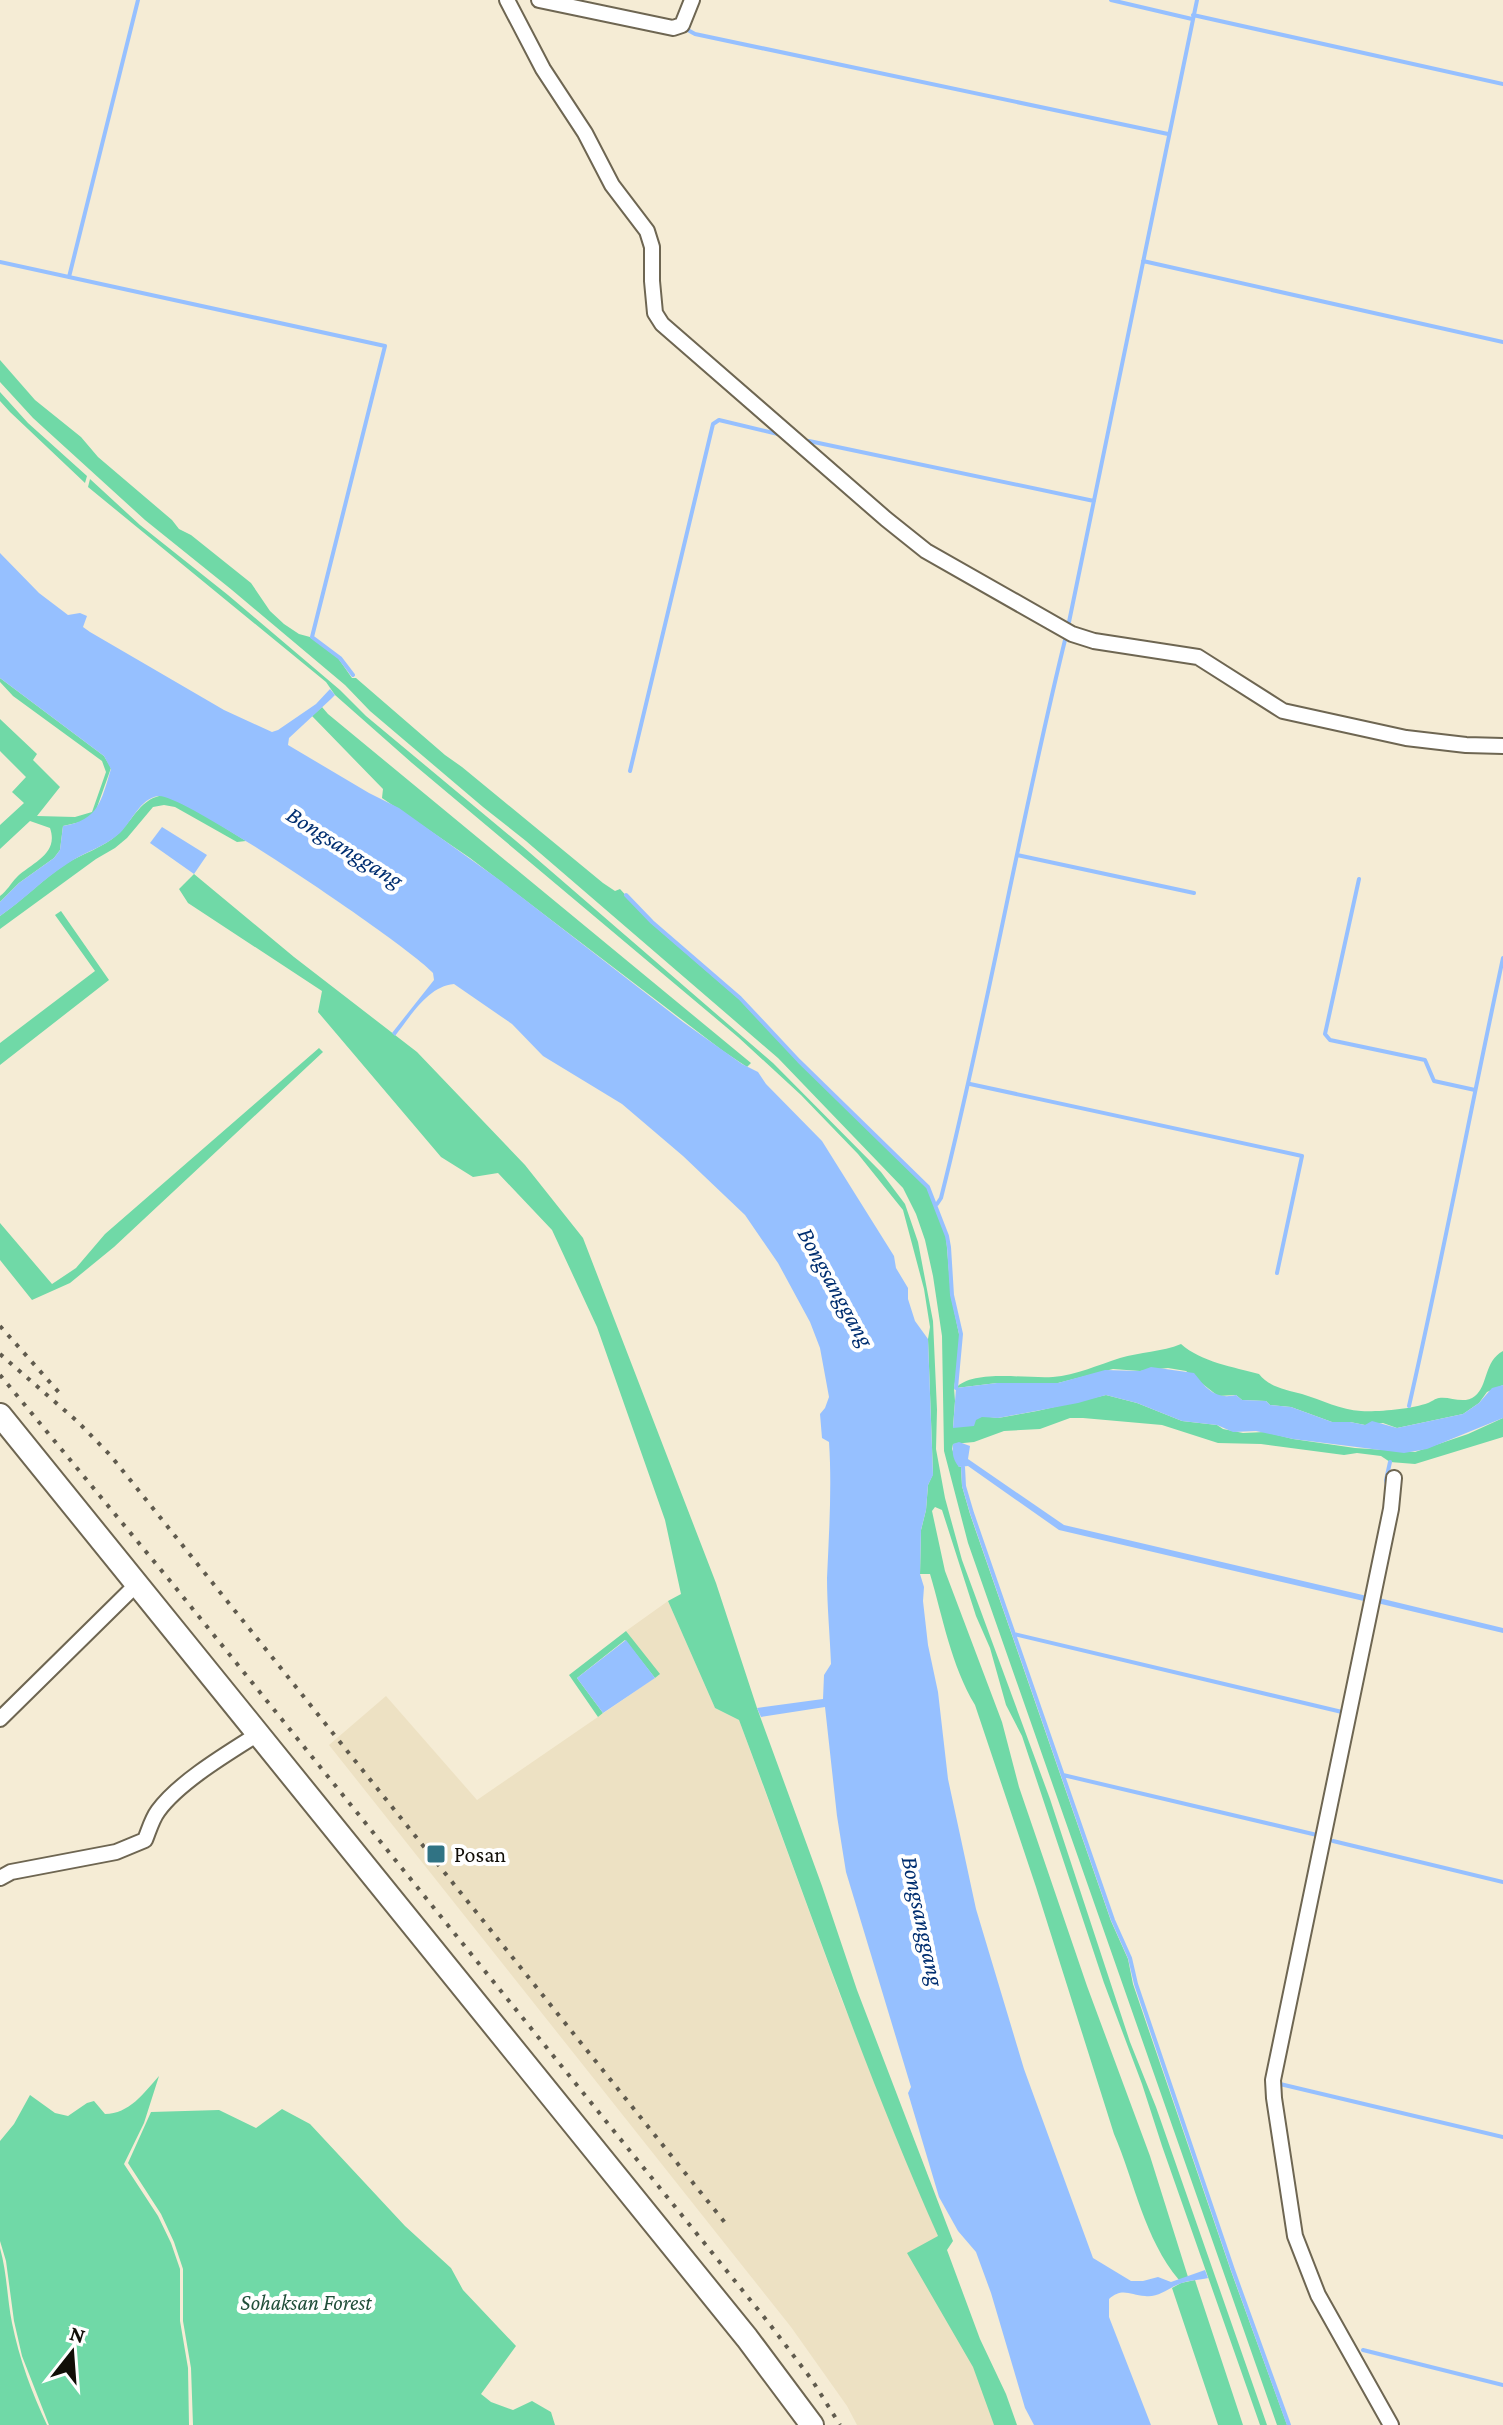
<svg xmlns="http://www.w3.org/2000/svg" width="1503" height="2425" font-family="'Crimson Pro',serif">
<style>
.built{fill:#ede1c3}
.green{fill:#70d9a7}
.water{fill:#96c0ff}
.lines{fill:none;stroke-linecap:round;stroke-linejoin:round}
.stream{stroke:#96c0ff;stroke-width:4}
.minor-casing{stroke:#6e6652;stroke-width:18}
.secondary-casing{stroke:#6e6652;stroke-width:26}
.minor{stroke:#fff;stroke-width:14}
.secondary{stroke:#fff;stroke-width:22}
.rail{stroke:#605b4e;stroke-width:4;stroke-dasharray:4 8;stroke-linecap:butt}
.poi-dot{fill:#307384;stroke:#fff;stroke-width:3}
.labels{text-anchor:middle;stroke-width:8;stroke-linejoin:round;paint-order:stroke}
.poi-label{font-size:22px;fill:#110e07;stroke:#fff;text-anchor:start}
.park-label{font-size:22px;font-style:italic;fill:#204e39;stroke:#fff}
.water-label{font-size:24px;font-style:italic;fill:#002e70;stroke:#fff}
</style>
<rect width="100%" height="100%" fill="#f5ecd5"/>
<path class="built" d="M668,1601L715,1708L739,1720L841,1998L938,2236L1009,2425H857L847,2406L791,2327L329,1745L386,1696L477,1800L659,1675L626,1631Z"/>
<path class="green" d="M0,360L35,400L81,437L98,457L172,520L179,529L191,535L251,583L270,611L284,624L299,634L310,637L338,658L352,678H356L445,755L462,767L603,883L615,891L620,889L651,923L739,999L798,1061L927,1188L946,1236L951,1296L959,1334V1358L954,1388L955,1401L953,1427L982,1416L998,1418L1037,1411L1106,1395L1137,1403L1182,1421L1217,1425L1223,1429L1243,1433L1265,1432L1293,1439L1355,1448L1415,1452L1468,1434L1503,1418V1437L1415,1464L1390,1462L1381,1456L1357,1453L1344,1455L1261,1444L1218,1443L1162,1425L1083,1418H1070L1040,1429L1004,1431L974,1442L953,1444L952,1449L959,1467H961L962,1486L970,1514L1111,1921L1128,1959L1133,1984L1231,2271L1287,2425H1277L968,1543L944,1451L942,1336L933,1276L925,1240L916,1214L903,1188L778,1058L526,841L483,807L370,711L345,685L232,590L145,520L33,418L0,382Z
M0,392L28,423L87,476L85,483L10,412L0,401Z
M90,479L140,525L228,595L340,690L366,716L522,846L773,1063L881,1172L905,1204L918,1242L933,1321L937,1410L936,1449L945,1498L962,1560L1050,1799L1130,2042L1156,2107L1267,2425H1260L1162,2146L1142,2084L1104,1983L1022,1736L1006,1705L990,1648L976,1616L942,1510L935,1507L932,1511L945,1571L1002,1722L1019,1787L1087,1986L1150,2156L1188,2277L1179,2280C1144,2238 1135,2183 1114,2134L1036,1887L975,1705C951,1665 943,1618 930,1574H920L921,1530L926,1510L928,1485L933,1474L928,1339L930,1327L924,1289L903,1210L858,1154L801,1095L738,1037L412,763L335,695L326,682L88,487Z
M0,678L104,756L111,768L95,813L85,821L63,826L60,850L54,858L19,883L0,902V896C7,891 11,883 17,877C33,862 59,854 50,828L30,821L0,849V825L24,803L12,792L26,777L0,751V719L37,754L33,760L60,787L37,816L75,817L92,812L106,772L102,761L13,696L0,682Z
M322,707L328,714L751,1063L747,1067L723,1051L470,858L382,798L383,789L312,716Z
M165,795L201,813L246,841L237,842L175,807L164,805L153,807L127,838L115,848L96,859L0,929V916C23,900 41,881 64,865C81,854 103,848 118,834C134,819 141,797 165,795Z
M194,874L294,957L417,1052L525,1165L583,1238L716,1583L757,1708L822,1886L857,1990L953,2241L947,2250L980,2339L1006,2394L1017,2425H994L973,2367L907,2253L938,2236C863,2068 804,1893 739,1720L715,1708L668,1601L681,1594L665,1520L597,1327L552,1230L498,1173L473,1177L441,1157L318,1012L322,991L188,903L179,889Z
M61,911L109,980L0,1065V1043L95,971L55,915Z
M319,1048L323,1052L114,1247L70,1283L32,1300L0,1260V1223L52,1284L76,1268L105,1234Z
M1181,1344C1201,1362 1234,1367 1259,1374C1269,1387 1287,1390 1302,1394C1322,1400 1341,1410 1361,1411C1378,1412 1412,1409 1428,1403C1431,1402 1436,1398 1439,1398C1450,1396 1464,1405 1475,1396C1488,1386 1484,1361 1503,1351V1385L1487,1392L1479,1403L1463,1414L1397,1428L1383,1423L1365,1425L1350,1422H1332L1291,1407L1270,1405L1266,1401L1242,1400L1236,1395L1218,1396L1186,1371L1168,1368L1140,1371L1113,1369L1058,1383H997L956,1388C973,1369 1028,1379 1053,1377C1076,1375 1098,1365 1120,1358C1140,1352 1162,1352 1181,1344Z
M626,1631L660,1674L655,1678L625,1640L577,1678L603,1713L598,1717L569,1675Z
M159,2076L144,2123L124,2164L158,2216L171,2243L180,2269V2321L188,2368L189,2425H49L22,2356L14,2321L6,2261L0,2241V2141L14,2124L30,2095L55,2113L68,2116L87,2103L94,2101L105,2114C129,2114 144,2093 159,2076Z
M282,2109L310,2124L405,2226L451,2268L463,2290L516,2346L481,2394L491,2402L513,2410L532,2401L551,2412L555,2425H193L191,2368L183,2321V2269L174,2242L161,2214L128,2163L151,2112L219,2110L256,2128Z
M0,2248C7,2273 7,2298 12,2323C19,2358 32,2393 47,2425H0Z
M1195,2280L1243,2425H1218L1172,2288L1181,2283Z"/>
<path class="water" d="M0,553L39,593L68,615L80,613L87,616L83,627L90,632L224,710L272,732L278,730L316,704L330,689L335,695L331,699L289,738L288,745L369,793L399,808L501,881L683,1022L742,1064L758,1072L766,1084L822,1141L894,1256L896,1268L908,1288V1299L915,1321L928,1339L933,1475L928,1485L926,1510L921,1530L920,1574L924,1587L923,1601L928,1645L938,1692L948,1779L976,1909L1024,2069L1093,2258L1131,2281H1143L1158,2277L1171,2282L1205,2270L1208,2278C1199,2280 1190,2280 1182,2283C1169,2287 1159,2298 1145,2296C1130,2295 1122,2287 1109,2299V2317L1151,2425H1034L1025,2408L991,2293L976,2252L958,2231L939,2197L908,2093L911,2087L846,1872L837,1816L825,1707L761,1717L757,1708L823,1699L824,1675L831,1664C830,1636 827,1606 827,1578C829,1533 832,1487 829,1442L822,1438L820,1414L825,1408L829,1397L820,1348L810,1322L778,1263L745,1215L683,1156L622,1104L543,1056L512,1024L454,984C428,986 410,1017 395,1036L392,1033L434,980L433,973C410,947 181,791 158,796C140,799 132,821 120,833C105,847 84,852 67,864C43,879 24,900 0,916V902L19,883L54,858L60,850L63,826C99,820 101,801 111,769L104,756L0,678Z
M162,827L207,855L194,874L150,843Z
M1151,1367L1194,1373C1206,1388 1215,1400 1236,1395L1242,1400L1266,1401L1270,1405L1291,1407L1332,1422H1350L1365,1425L1372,1421L1397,1428L1463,1414L1479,1403L1492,1388L1503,1385V1418L1427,1449L1404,1453L1293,1439L1256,1431L1233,1432L1217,1425L1182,1421L1137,1403L1106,1395L1078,1403L998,1418L982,1417L976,1420L974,1426L953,1428L956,1388L997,1383H1058L1105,1370L1140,1371Z
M959,1442L970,1446L968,1459L1064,1525L1367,1596L1368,1602L1059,1530L968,1466L959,1467C953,1460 952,1453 953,1444Z
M1379,1598L1503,1628V1633L1377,1603Z
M626,1640L655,1678L603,1713L577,1678Z"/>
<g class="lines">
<path class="stream" d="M1111,0L1192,19
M1193,15L1503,84
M686,29L695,34L1168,134
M1143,261L1503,342
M0,262L385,346L312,637L340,658L353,675
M69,277L138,0
M809,441L1094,501
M1069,622L1197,0
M630,771L713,424L719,420L782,435
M1017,855L1194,893
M1359,879L1325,1034L1330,1040L1425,1060L1434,1081L1475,1090
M626,895L652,922L740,998L799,1061L928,1187L947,1236L949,1247L952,1295L961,1334L956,1388
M970,1084L1302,1156L1277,1273
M937,1204L941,1198C988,1012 1020,822 1066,636
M1409,1406C1443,1257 1471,1107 1503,958
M963,1467L964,1486L972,1513L1113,1920L1130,1958L1136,1984L1233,2270L1289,2425
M1388,1489L1386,1480L1390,1462
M1014,1634L1342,1712
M1063,1775L1317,1835
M1333,1841L1503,1882
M1280,2084L1503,2137
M1363,2350L1503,2385"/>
<g class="minor-casing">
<path id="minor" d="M507,0L543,69L585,133L612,185L647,231L652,247V281L655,313L662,324L886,519L926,551L1072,634L1094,641L1198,657L1283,711L1406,738L1466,745L1503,746
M539,0L673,28L682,25L692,0
M0,1719L136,1585
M0,1878L11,1872L116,1852L145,1840C149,1830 152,1819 158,1811C179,1782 228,1753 258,1734
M1391,2425L1318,2295L1295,2236L1274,2098L1273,2080L1391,1509L1394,1478"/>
</g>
<g class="secondary-casing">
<path id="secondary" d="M0,1415L747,2338L812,2425"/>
</g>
<use href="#minor" class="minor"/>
<use href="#secondary" class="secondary"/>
<path class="rail" d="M0,1326L63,1397
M0,1354L78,1422L111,1456L726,2224
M0,1375L171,1582L768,2322L812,2380L840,2425"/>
</g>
<rect class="poi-dot" x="426" y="1844" width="20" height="20" rx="4"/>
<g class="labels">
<g class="poi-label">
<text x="454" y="1862">Posan</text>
</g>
<g class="park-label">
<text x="306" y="2310">Sohaksan Forest</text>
</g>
<g class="water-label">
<text transform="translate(345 847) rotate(32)" y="8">Bongsanggang</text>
<text transform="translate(836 1287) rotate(61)" y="8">Bongsanggang</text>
<text transform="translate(923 1921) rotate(78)" y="8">Bongsanggang</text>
</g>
</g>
<g transform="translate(72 2353) rotate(17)" stroke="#ffffff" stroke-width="6" paint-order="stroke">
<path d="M0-6L14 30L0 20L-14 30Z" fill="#110e07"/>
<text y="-12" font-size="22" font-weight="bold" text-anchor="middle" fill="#110e07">N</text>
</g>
</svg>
